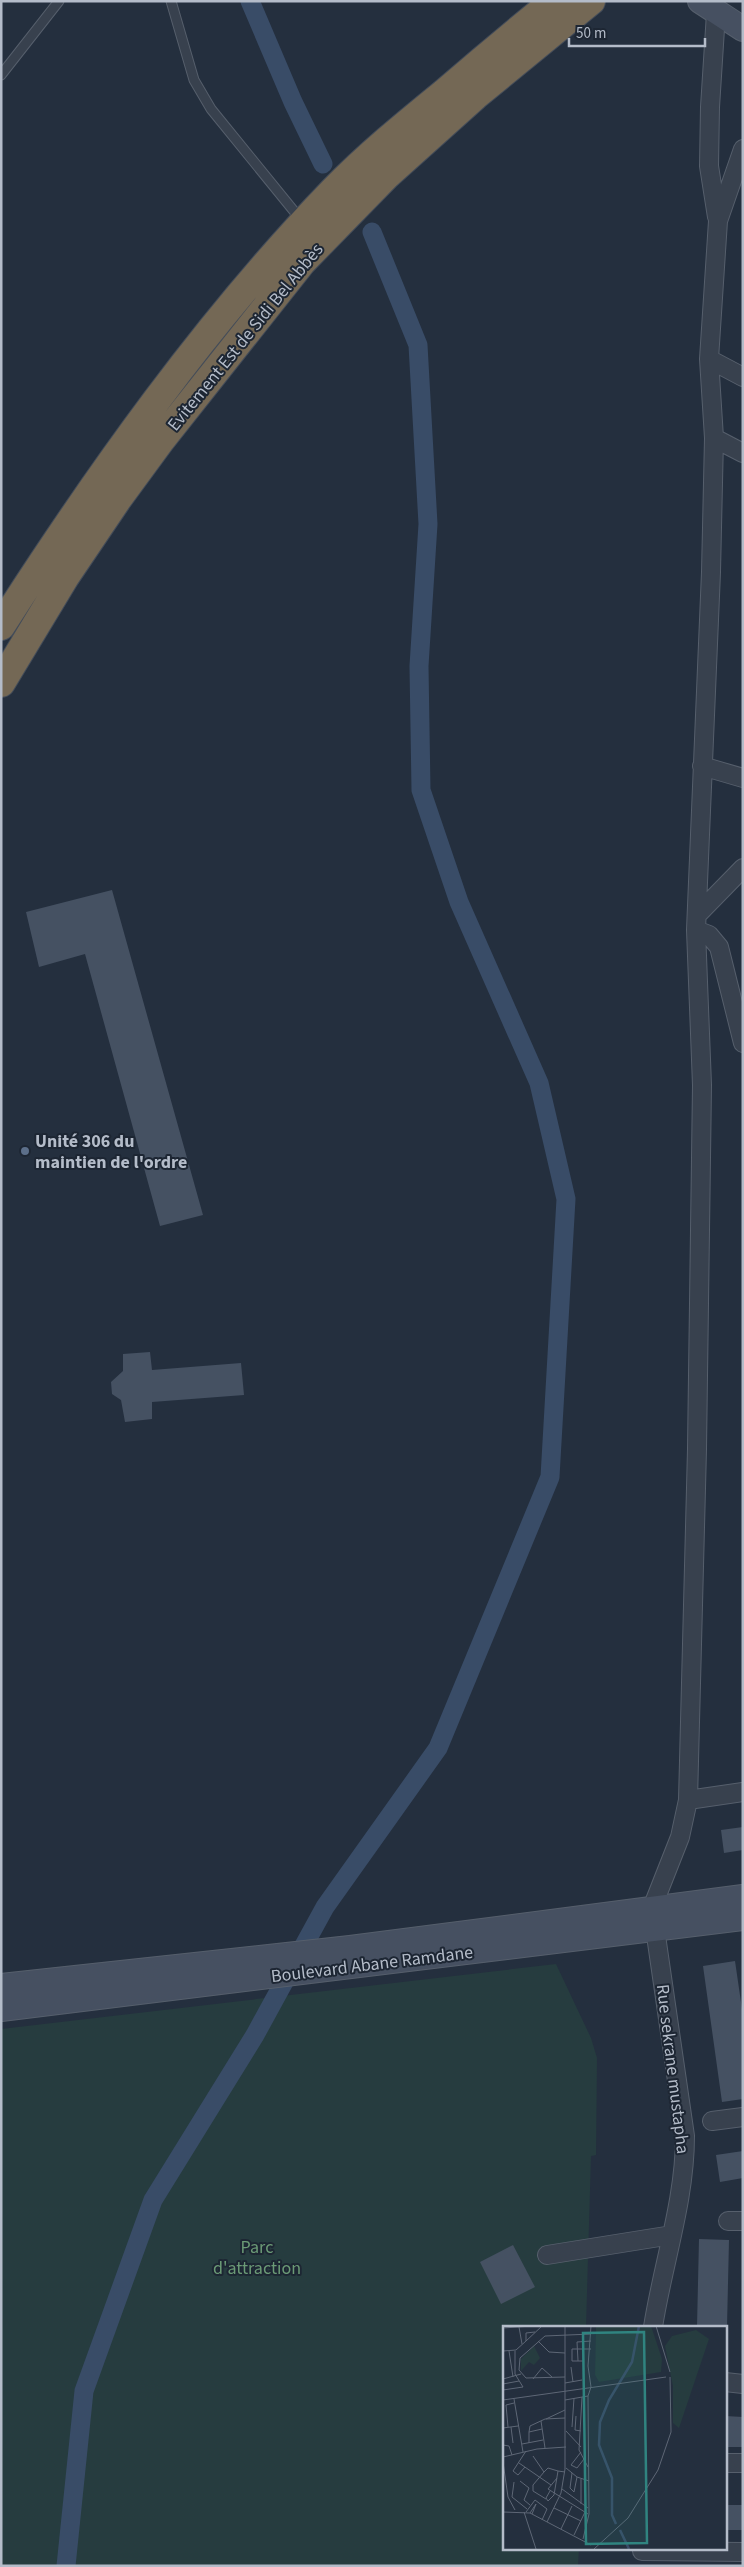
<svg xmlns="http://www.w3.org/2000/svg" width="744" height="2567" font-family="'Source Sans 3',sans-serif">
<style>
.green{fill:#263c3f}
.lines{fill:none;stroke-linecap:round;stroke-linejoin:round}
.canal{stroke:#394c67;stroke-width:19}
.building{fill:#455162}
.lane-casing{stroke:#565f6c;stroke-width:11}
.street-casing{stroke:#565f6c;stroke-width:20}
.secondary-casing{stroke:#565f6c;stroke-width:26}
.highway-casing{stroke:#434c59;stroke-width:30}
.lane{stroke:#38414e;stroke-width:9}
.street{stroke:#38414e;stroke-width:18}
.secondary{stroke:#465061;stroke-width:24}
.highway{stroke:#746855;stroke-width:28}
.service-dot{fill:#5c6f8a;stroke:#1d2633;stroke-width:2}
.labels{text-anchor:middle;stroke-width:4;stroke-linejoin:round;paint-order:stroke}
.street-label{font-size:18px;fill:#b4bcc9;stroke:#1d2633}
.poi-label{font-size:18px;font-weight:bold;fill:#b4bcc9;stroke:#1d2633;text-anchor:start}
.park-label{font-size:18px;fill:#6b9a76;stroke:#1d2633}
.inset-river{fill:none;stroke:#394c67;stroke-width:2.5}
.inset-road{fill:none;stroke:#5e6776;stroke-width:1}
.view{fill:#308480;fill-opacity:0.15;stroke:#308480;stroke-width:2.5}
.inset-edge{fill:none;stroke:#b4bcc9;stroke-width:2.5}
</style>
<rect width="100%" height="100%" fill="#242f3e"/>
<path class="green" d="M556,1964L591,2038L597,2058L596,2155L591,2156L586,2327H504V2548H579L578,2566H1V2029Z"/>
<g class="lines">
<path class="canal" d="M250,1L293,102L323,164
M66,2566L84,2391L153,2200L255,2035L325,1907L438,1748L550,1477L566,1199L539,1083L459,902L421,790L419,666L428,524L418,345L372,232"/>
</g>
<path class="building" d="M112,890L203,1215L160,1226L85,954L39,967L26,912Z
M150,1352L152,1370L241,1363L244,1395L152,1402V1419L125,1422L121,1400L112,1394L111,1382L123,1371V1354Z
M743,1827V1850L724,1853L721,1830Z
M735,1961L743,2016V2099L722,2102L703,1966Z
M743,2151V2178L720,2182L716,2155Z
M699,2239L729,2240L727,2327H697Z
M513,2245L535,2287L501,2304L480,2262Z
M725,2416L743,2417V2447H725Z
M725,2505H743V2530H725Z"/>
<g class="lines">
<g class="lane-casing">
<path id="lane" d="M171,1L194,80L211,109L302,221
M1,75L59,1"/>
</g>
<g class="street-casing">
<path id="street" d="M716,13L710,107L709,166L717,217
M709,359L743,377
M714,438L743,453
M702,766L743,778
M697,915L743,868
M696,930L709,935L719,947L743,1043
M688,1800L743,1792
M712,2121L743,2117
M728,2221H743
M547,2255L672,2235
M653,2327C663,2263 685,2201 685,2136L652,1908L680,1837L688,1800L697,1449L702,1085L696,930L711,572L714,438L709,359L718,221L743,149
M725,2382L743,2384
M725,2463H743
M642,2551L743,2552"/>
</g>
<g class="secondary-casing">
<path id="secondary" d="M700,1L743,29
M1,1986L350,1948L743,1897
M1,2009L743,1918"/>
</g>
<g class="highway-casing">
<path id="highway" d="M1,626C98,475 208,320 333,191C368,155 406,124 444,93C480,62 517,31 554,1
M1,683L65,577L117,500L161,440L302,262L387,175L475,96L591,1"/>
</g>
<use href="#lane" class="lane"/>
<use href="#street" class="street"/>
<use href="#secondary" class="secondary"/>
<use href="#highway" class="highway"/>
</g>
<circle class="service-dot" cx="25" cy="1151" r="5"/>
<g class="labels">
<g class="street-label">
<text transform="translate(245 337) rotate(-51)" y="6">Evitement Est de Sidi Bel Abbès</text>
<text transform="translate(372 1964) rotate(-7)" y="6">Boulevard Abane Ramdane</text>
<text transform="translate(673 2069) rotate(83)" y="6">Rue sekrane mustapha</text>
</g>
<g class="poi-label">
<text x="35" y="1147">Unité 306 du<tspan x="35" dy="21">maintien de l'ordre</tspan></text>
</g>
<g class="park-label">
<text x="257" y="2253">Parc<tspan x="257" dy="21">d'attraction</tspan></text>
</g>
</g>
<g transform="translate(503 2326)">
<rect width="224" height="224" fill="#242f3e"/>
<path d="M93,0H148L159,33L158,46L96,56L92,49ZM193,4L206,13L176,102L170,97V60L162,20L169,10ZM31,20L37,32L31,39L26,36L18,45V33Z" fill="#263c3f"/>
<path class="inset-river" d="M113,198L109,189V152L96,119L97,96L106,74L129,36L136,0M117,204L126,223"/>
<path class="inset-road" d="M153,0L167,46M16,1L19,18M0,2L29,0M32,6L23,7V15L39,0M35,15L46,26L62,27M0,25L13,24L23,15M6,25L10,51M75,35L74,16L88,15M81,35H69V23H88M68,41L70,56M62,51L23,52L16,44L17,32L42,10L88,8M0,53L18,48M30,53L39,42L49,51M62,57L79,54M0,58L16,55M0,64L20,61L12,48V25M79,71L76,124L85,141M11,73L20,126M0,74L163,51M62,74L85,70M73,90L72,104L78,105M43,93L62,84M38,95L42,122M5,101L3,79L11,77M8,101L10,117M69,101L71,72M0,102L15,100M63,105L78,121M26,106L27,100L42,93L62,92M26,117V106L39,103M19,118L40,114M0,119L6,120L9,129M78,126L68,139L74,142L81,133M30,130L41,146L30,159V165L43,173M0,131L34,123L63,121M0,136L5,171L12,184M16,137L48,159M22,141L15,149L10,145L23,125M63,142L74,151L86,155M41,146L45,142L55,145M69,147L67,162L71,166L74,151M54,152L45,163L85,188M78,153V178M17,155L26,162L21,174L27,179M11,156L9,171L24,183M59,163L85,182M47,165L43,172L45,175L51,169L55,145L62,146M51,182L78,195M0,186L27,187L88,219M21,186L33,223M23,186L32,174L44,183L39,194M27,187L33,178L29,188M44,196L58,167L62,143V0M58,203L69,180M71,209L82,186M80,213L86,188L85,70L88,61L85,40L88,0M91,223L125,192L155,144L168,106L167,51"/>
<path class="view" d="M141,6L144,217L83,218L80,7Z"/>
<rect width="224" height="224" class="inset-edge"/>
</g>
<rect width="744" height="2567" fill="none" stroke="#b4bcc9" stroke-width="5"/>
<path d="M569 38v8h136v-8" fill="none" stroke="#b4bcc9" stroke-width="2.5"/>
<text x="576" y="38" font-size="15" fill="#b4bcc9" stroke="#1d2633" stroke-width="4" paint-order="stroke">50 m</text>
</svg>
